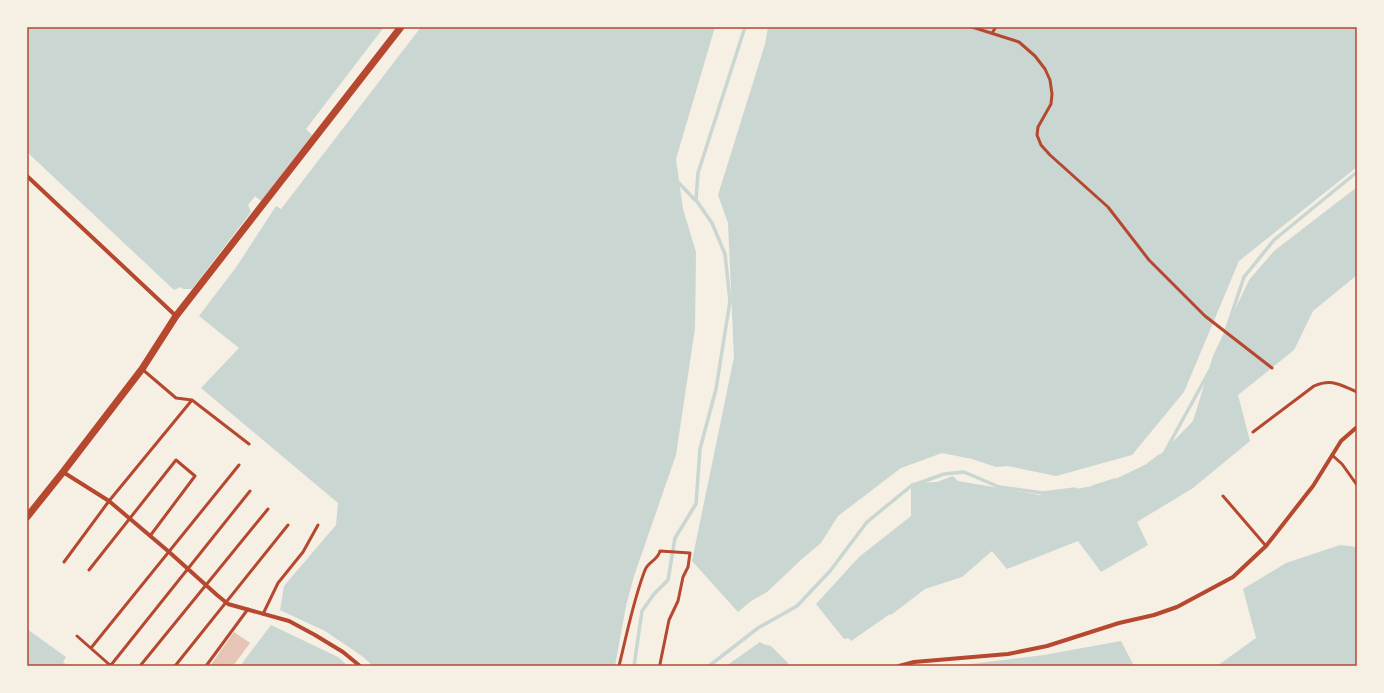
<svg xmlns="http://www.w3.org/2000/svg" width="1384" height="693" font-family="Cabin,sans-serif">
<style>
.water{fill:#c9d6d2}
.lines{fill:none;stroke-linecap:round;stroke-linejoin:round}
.stream{stroke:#c9d6d2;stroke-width:3.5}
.building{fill:#e6c5b7}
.service{stroke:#b5482f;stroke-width:3}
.minor{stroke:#b5482f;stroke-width:4}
.tertiary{stroke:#b5482f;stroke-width:7}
.neatline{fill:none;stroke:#b5482f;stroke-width:1.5}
</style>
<rect width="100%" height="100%" fill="#f6efe4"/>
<path class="water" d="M27,27H384L306,129L312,135L261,201L255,196L248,205L251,212L192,289H183L181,287L174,290L27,152Z
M421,27H715L676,159L683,209L696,252L695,328L676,455L634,576L626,606L615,666H373L362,656L325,631L280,610L284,586L336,525L338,503L201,388L239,348L199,316L237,266L276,206L281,209Z
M768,27H1357V167L1239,261L1184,392L1132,455L1056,476L1008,466L996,467L972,459L942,453L901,468L838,516L821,543L802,559L767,592L751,601L738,612L692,561L734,357L728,223L718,195L765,44Z
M1357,187V275L1313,311L1294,350L1238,395L1250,441L1193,488L1137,522L1148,545L1101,572L1078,541L1007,569L992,551L962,577L925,589L891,615L890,614L851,641L848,638L844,639L816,604L859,557L911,516V483L937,482L953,476L958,481L1039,495L1105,484L1155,460L1193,421L1213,356L1249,280L1274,251Z
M1340,545L1357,547V666H1217L1256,638L1243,589L1286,563Z
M271,625L338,657L348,666H240Z
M27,629L66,657L63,662L68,666H27Z
M1121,641L1134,666H953L1044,655Z
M760,642L763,644L771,646L788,663V666H726Z"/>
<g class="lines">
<path class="stream" d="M676,180L695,200
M1226,331L1244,277L1274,240L1357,172
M1166,450L1210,370
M1149,464L1160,456
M1093,487L1115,480
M634,666L642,611L654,594L668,580L675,538L696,504L700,449L716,389L730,301L725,254L712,223L696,200L698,173L745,27
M709,666L758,628L797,606L830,571L867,522L911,486L944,474L964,472L999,487L1043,493L1075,489"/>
</g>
<path class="building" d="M234,632L250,643L233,666H210Z"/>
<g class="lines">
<path class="service" d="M972,27L1019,42L1035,56L1045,69L1050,80L1052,94L1051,104L1038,127L1037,135L1041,145L1050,155L1108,207L1149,260L1205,316L1272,368
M992,33L996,27
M142,369L176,398L192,400L249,444
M1253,432L1314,386C1332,378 1340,385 1357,392
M1332,455L1342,464L1357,485
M1223,496L1266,546
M64,562L109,501L192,400
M89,570L176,460L195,476L150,536
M263,614L278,583L303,552L318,525
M77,636L111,666
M91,648L239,465
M111,665L250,491
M140,666L268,509
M175,666L288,525
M206,666L248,609
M619,666C627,634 633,601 645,570C648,562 658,560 660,551L690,553L688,567L683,577L678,601L669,620L660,664"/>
<path class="minor" d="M27,176L176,316
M63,472L109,501L168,551L217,595L228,604L289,621L315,635L343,652L360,666
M899,666L914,662L1008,654L1047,646L1119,623L1154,615L1177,607L1233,577L1266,546L1313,486L1341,441L1357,427"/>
<path class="tertiary" d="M27,517L63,472L142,369L176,316L401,27"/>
</g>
<rect width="1384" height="693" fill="none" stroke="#f6efe4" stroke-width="56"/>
<rect x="28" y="28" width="1328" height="637" class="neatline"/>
</svg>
